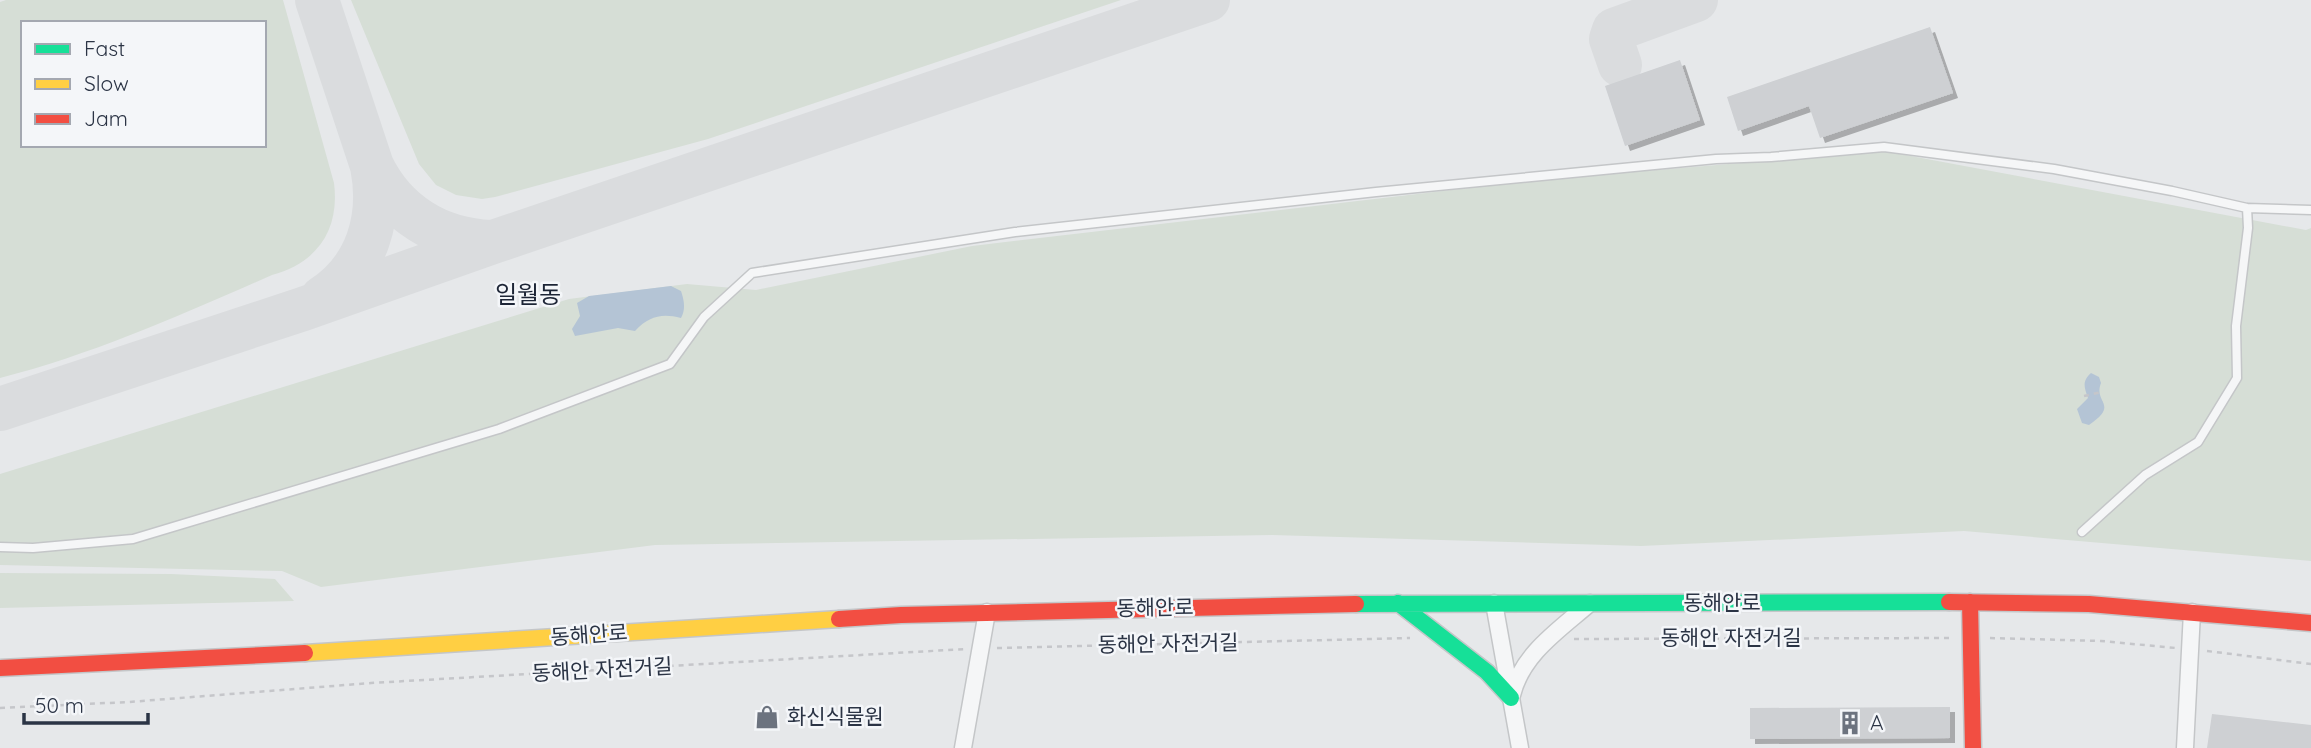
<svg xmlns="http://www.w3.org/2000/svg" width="2311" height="748" font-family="Quicksand,'Noto Sans KR',sans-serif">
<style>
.green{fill:#d6ded6;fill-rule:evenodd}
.water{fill:#b4c4d5}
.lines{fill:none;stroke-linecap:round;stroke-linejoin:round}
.taxiway{stroke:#dadcde;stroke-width:44}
.building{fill:#ced0d3;filter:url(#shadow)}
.lane-casing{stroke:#c4c6c8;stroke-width:11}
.street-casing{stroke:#c4c6c8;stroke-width:19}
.fast-casing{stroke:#c4c6c8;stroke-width:19}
.slow-casing{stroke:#c4c6c8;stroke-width:19}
.jam-casing{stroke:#c4c6c8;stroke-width:19}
.path{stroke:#c5c6ca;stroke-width:2.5;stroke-dasharray:5 5;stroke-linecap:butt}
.lane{stroke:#f5f6f7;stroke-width:8}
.street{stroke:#f5f6f7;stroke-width:16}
.fast{stroke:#16e098;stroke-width:16}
.slow{stroke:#ffcf43;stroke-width:16}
.jam{stroke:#f24e42;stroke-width:16}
.labels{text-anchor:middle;stroke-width:5;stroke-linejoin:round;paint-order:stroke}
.street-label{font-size:21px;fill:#2b3445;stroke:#f4f6f9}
.poi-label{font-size:21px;fill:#2b3445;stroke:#f4f6f9;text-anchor:start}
.quarter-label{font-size:24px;fill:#1d2536;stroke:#f4f6f9}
</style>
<defs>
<filter id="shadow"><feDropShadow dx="5" dy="5" stdDeviation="0" flood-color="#0004"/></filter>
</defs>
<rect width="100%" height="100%" fill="#e6e8ea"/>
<path class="green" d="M6,0H283L334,183C340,230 317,263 272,275C183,314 94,354 0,378V2ZM23,23H264V145H23Z
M351,0H1121L708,139L495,197L482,199L456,195L436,185L419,164Z
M1884,151L2306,230L2311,228V561L1964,531L1641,546L1272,535L655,545L321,587L282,571L0,565V474L569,299L687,284L756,290L972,246L1536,180Z
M0,573L171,574L275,579L294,601L0,608Z"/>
<path class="water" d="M671,286L681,291C684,300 686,309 681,318C662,313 649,316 635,331L618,328L575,336L572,329L580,316L577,303L589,296Z
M2091,373L2099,377L2101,383C2093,403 2120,404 2089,425L2082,423L2077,409L2088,398C2084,387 2082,381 2091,373Z"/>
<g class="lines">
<path class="taxiway" d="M317,0L372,166
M1620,65L1611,39L1614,30L1696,0
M322,298C368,268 382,217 372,166C395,213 438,240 491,242
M0,409L303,309L493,242L1208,0"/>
</g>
<path class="building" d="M1930,27L1953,93L1820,138L1809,106L1738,131L1727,97Z
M1680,60L1700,120L1625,146L1605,86Z
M1950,707V738L1750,739V708Z
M2212,714L2311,725V748H2207Z"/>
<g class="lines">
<g class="lane-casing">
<path id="lane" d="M2082,532L2145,475L2198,442L2237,378L2236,326L2248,228L2247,208
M0,547L33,548L133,539L499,429L670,364L704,317L752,273L1015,232L1376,192L1716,159L1771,157L1884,147L2054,169L2172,191L2247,208L2311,210"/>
</g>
<g class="street-casing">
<path id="street" d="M1494,603L1520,748
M1512,695C1522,654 1559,630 1590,603
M963,748L987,612
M2185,748L2192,612"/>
</g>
<g class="fast-casing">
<path id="fast" d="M1398,603L1487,672L1511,698
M1356,604L1949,602"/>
</g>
<g class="slow-casing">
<path id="slow" d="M305,653L839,619"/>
</g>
<g class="jam-casing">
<path id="jam" d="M1949,602L2089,604L2311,623
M1970,602L1973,748
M839,619L901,615L1356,604
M0,668L305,653"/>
</g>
<path class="path" d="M2084,396L2102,392
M1990,638L2101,641L2176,648
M1574,639L1952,638
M997,648L1410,638
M2207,651L2311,664
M0,708L129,702L371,683L966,649"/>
<use href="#lane" class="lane"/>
<use href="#street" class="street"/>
<use href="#fast" class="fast"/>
<use href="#slow" class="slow"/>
<use href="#jam" class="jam"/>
</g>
<defs>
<g id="shop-bare" transform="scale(1.89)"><path d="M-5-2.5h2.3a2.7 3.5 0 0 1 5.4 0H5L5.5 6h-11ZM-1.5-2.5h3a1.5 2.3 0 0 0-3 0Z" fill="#6c737f" stroke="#f4f6f9" stroke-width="2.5" paint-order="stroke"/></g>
<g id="building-bare" transform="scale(1.89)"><path d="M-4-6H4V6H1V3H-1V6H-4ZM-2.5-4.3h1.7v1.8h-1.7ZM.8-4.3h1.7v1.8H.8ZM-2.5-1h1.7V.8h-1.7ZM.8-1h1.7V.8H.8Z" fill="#6c737f" stroke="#f4f6f9" stroke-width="2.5" paint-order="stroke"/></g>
</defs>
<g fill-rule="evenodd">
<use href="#shop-bare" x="767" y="717"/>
<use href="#building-bare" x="1850" y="723"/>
</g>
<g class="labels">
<g class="street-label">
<text x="1722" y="610">동해안로</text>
<text transform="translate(1155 608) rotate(-1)" y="7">동해안로</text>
<text transform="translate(589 635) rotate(-4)" y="7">동해안로</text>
<text x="1731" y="645">동해안 자전거길</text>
<text transform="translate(1168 644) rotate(-1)" y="7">동해안 자전거길</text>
<text transform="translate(602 670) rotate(-3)" y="7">동해안 자전거길</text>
</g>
<g class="poi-label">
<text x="787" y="724">화신식물원</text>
<text x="1870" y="730">A</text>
</g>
<g class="quarter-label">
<text x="528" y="303">일월동</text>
</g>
</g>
<rect x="21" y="21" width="245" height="126" fill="#f4f6f9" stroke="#a4a8b1" stroke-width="2"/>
<rect x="35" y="44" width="35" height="10" fill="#16e098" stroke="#a4a8b1" stroke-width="2"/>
<text x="84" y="56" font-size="21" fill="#2b3445">Fast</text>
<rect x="35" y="79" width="35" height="10" fill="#ffcf43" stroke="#a4a8b1" stroke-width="2"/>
<text x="84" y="91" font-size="21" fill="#2b3445">Slow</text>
<rect x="35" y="114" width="35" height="10" fill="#f24e42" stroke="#a4a8b1" stroke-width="2"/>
<text x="84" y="126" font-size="21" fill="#2b3445">Jam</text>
<path d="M24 713v10h124v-10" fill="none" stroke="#2b3445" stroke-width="3.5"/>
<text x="35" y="713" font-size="21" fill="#2b3445" stroke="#f4f6f9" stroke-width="5" paint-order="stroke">50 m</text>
</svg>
